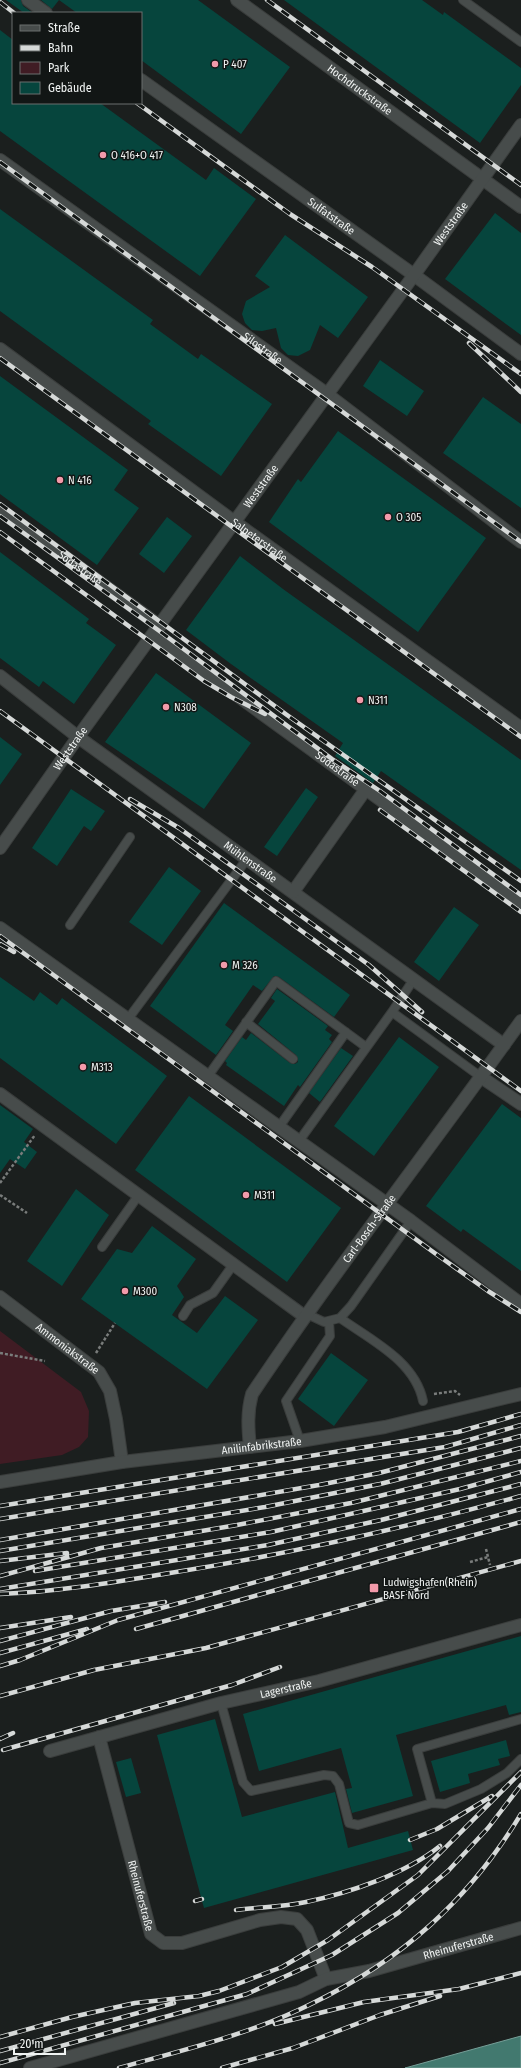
<svg xmlns="http://www.w3.org/2000/svg" width="521" height="2068" font-family="'Fira Sans Condensed',sans-serif">
<style>
.green{fill:#401c24}
.water{fill:#42796f;stroke:#769e97}
.building{fill:#06453d}
.lines{fill:none;stroke-linecap:round;stroke-linejoin:round}
.lane-casing{stroke:#3a3d3c;stroke-width:10}
.street-casing{stroke:#3a3d3c;stroke-width:14}
.path{stroke:#797c7b;stroke-width:2.5;stroke-dasharray:3 2;stroke-linecap:butt}
.lane{stroke:#474c4b;stroke-width:8}
.street{stroke:#474c4b;stroke-width:12}
.rail-casing{stroke:#d6d9d8;stroke-width:4.5}
.rail{stroke:#121615;stroke-width:3;stroke-dasharray:9;stroke-linecap:butt}
.poi-dot{fill:#f39aaa;stroke:#121615;stroke-width:1.5}
.labels{text-anchor:middle;stroke-width:3;stroke-linejoin:round;paint-order:stroke}
.poi-label{font-size:11px;fill:#f1f4f3;stroke:#121615;text-anchor:start}
.street-label{font-size:11px;fill:#f1f4f3;stroke:#121615}
</style>
<rect width="100%" height="100%" fill="#1b1f1e"/>
<path class="green" d="M0,1331L81,1392L89,1411L88,1437L79,1447L62,1455L0,1464Z"/>
<path class="water" d="M521,2036V2068H405Z"/>
<path class="building" d="M6,0H21L23,6L33,13H24Z
M41,0H59L52,9Z
M59,0H198L290,67L241,134L141,60V13H77Z
M284,0H422L443,15L444,12L521,68V85L480,143Z
M0,30L13,40V103H100L206,180L214,168L256,199L200,276L0,131Z
M0,209L153,320L150,324L198,359L201,354L272,404L221,476L148,424L151,421L0,311Z
M495,213L521,233V335L445,279Z
M285,235L368,297L338,338L320,325L310,350L298,356L288,355L281,348L276,328L262,331L252,330L245,323L242,314L246,301L270,287L255,276Z
M380,360L424,391L407,416L363,386Z
M0,376L128,470L114,490L139,508L97,565L0,494Z
M483,397L521,424V508L443,453Z
M338,431L486,538L418,632L269,522L298,479L301,482Z
M167,517L192,536L164,573L139,554Z
M0,552L89,619L86,623L116,645L74,704L43,681L39,687L0,658Z
M240,556L283,589L521,760V870L381,771L373,783L335,756L343,743L231,664L186,630Z
M156,673L251,743L204,809L105,742Z
M0,737L22,754L0,785Z
M306,788L318,797L277,856L264,847Z
M71,789L105,811L91,831L84,826L57,866L32,848Z
M169,867L201,891L162,945L129,922Z
M224,903L350,995L334,1017L279,977L274,976L262,991L253,985L225,1025L233,1031L216,1055L150,1006Z
M454,907L479,925L439,981L414,962Z
M0,977L34,1001L40,992L57,1005L62,998L167,1076L116,1144L0,1058Z
M277,989L328,1026L325,1030L332,1035L329,1039L332,1042L300,1087L298,1085L284,1106L226,1065L227,1063L225,1061L242,1037L246,1040L251,1033L290,1063L295,1064L298,1062L296,1055L258,1024L275,1001L271,998Z
M399,1037L439,1067L374,1156L334,1126Z
M341,1048L353,1056L320,1102L309,1093Z
M189,1096L341,1208L287,1282L135,1170Z
M502,1104L521,1118V1271L463,1229L461,1232L426,1206Z
M0,1105L33,1129L24,1142L37,1152L25,1169L10,1159L0,1173Z
M76,1189L109,1215L62,1286L27,1261Z
M152,1226L196,1259L177,1286L184,1297L172,1315L197,1333L225,1296L258,1320L207,1389L81,1299L117,1249L132,1253Z
M331,1353L368,1380L334,1426L298,1399Z
M521,1636V1712L509,1715L506,1705L396,1735L413,1796L352,1813L346,1789L352,1788L341,1748L259,1771L243,1714Z
M215,1719L242,1817L335,1792L348,1848L408,1831L413,1850L204,1908L157,1735Z
M506,1740L510,1756L498,1759L500,1765L468,1774L470,1783L440,1792L431,1761Z
M131,1758L141,1793L126,1797L116,1762Z"/>
<g class="lines">
<g class="lane-casing">
<path id="lane" d="M463,0L521,42
M70,925L130,837
M392,1012L414,979
M128,1019L247,859
M246,1022L293,1059
M208,1076L276,981L366,1047
M279,1127L346,1032
M299,1141L392,1012L481,1077
M102,1247L138,1196
M307,1314L324,1322L340,1318L351,1306L411,1221
M183,1316L190,1305L213,1293L233,1265
M340,1318C371,1340 415,1361 423,1401
M300,1441L286,1401L330,1336L329,1322
M221,1703L243,1782L251,1791L324,1775L333,1776L339,1784L349,1823L358,1825L432,1803
M521,1719L417,1749L432,1803L445,1804L481,1789L507,1773L521,1759"/>
</g>
<g class="street-casing">
<g id="street">
<path d="M28,0L46,13"/>
<path id="s1" d="M237,0L521,207"/>
<path id="s2" d="M141,80L414,275L521,354"/>
<path id="s3" d="M0,160L327,394L521,542"/>
<path id="s4" d="M0,349L236,523L521,728"/>
<path id="s5" d="M0,510L160,626"/>
<path id="s6" d="M154,635L521,902"/>
<path id="s7" d="M0,676L78,737L504,1045"/>
<path id="s8" d="M0,848L78,737L414,275L521,125"/>
<path d="M293,892L366,789"/>
<path d="M0,928L411,1221L521,1304"/>
<path d="M481,1077L521,1104"/>
<path d="M0,1094L304,1316"/>
<path id="s9" d="M0,1297L99,1372L110,1391L116,1419L122,1462"/>
<path id="s10" d="M250,1447C248,1428 247,1412 252,1394C337,1267 432,1146 521,1021"/>
<path id="s11" d="M0,1482L122,1462L300,1441L385,1427L521,1394"/>
<path id="s12" d="M99,1737L151,1934L163,1943H182L260,1920L281,1917L297,1919L307,1930L326,1979"/>
<path id="s13" d="M50,1751L221,1703L319,1681L521,1625"/>
<path id="s14" d="M30,2068L299,1992L326,1979L369,1971L521,1928"/>
</g>
</g>
<path class="path" d="M0,1183L35,1135
M0,1195L27,1213
M0,1353L45,1361
M96,1353L115,1323
M434,1394L455,1391L460,1395
M486,1549L490,1565
M470,1562L488,1557"/>
<use href="#lane" class="lane"/>
<use href="#street" class="street"/>
<g class="rail-casing">
<path id="rail" d="M267,0L521,185
M0,2L14,13
M137,103L290,214L372,267L521,374
M0,162L521,542
M469,343L521,392
M0,358L521,737
M0,504L287,715L521,881
M0,516L158,630L332,759L380,791L521,895
M0,532L204,681L231,697L265,714
M0,711L521,1091
M130,799L179,828L369,965L422,1012
M380,810L521,912
M0,936L436,1254L488,1291L521,1312
M0,944L14,952
M0,1506L458,1432L521,1414
M0,1519L445,1447L521,1425
M0,1540L319,1485L379,1473L521,1436
M0,1551L265,1507L380,1484L521,1448
M0,1561L67,1553
M35,1571L271,1532L460,1489L521,1472
M0,1576L101,1548L237,1525L351,1503L521,1461
M0,1589L268,1545L381,1520L521,1484
M0,1594C58,1592 114,1582 170,1573C289,1554 405,1528 521,1496
M0,1628L71,1617
M136,1629L521,1522
M0,1641L111,1611L165,1602
M0,1653L87,1629
M0,1666L20,1660L118,1620L521,1509
M0,1696L94,1670L206,1648L521,1561
M0,1739L13,1733
M3,1750L232,1685L280,1667
M410,1840L437,1829L492,1796
M195,1901L202,1899
M236,1910C259,1907 283,1907 306,1902C349,1893 405,1874 440,1846
M275,2024L364,2002L459,1989L521,1973
M0,2037L72,2017L135,2003L199,1996L219,1991L282,1967L328,1940L418,1875L521,1772
M0,2051L174,2003
M0,2063L247,1994L332,1955L398,1913L448,1871L488,1828L521,1785
M119,2068C183,2050 251,2034 311,2004C402,1960 469,1900 521,1814
M222,2068L293,2048L380,2015L440,1996"/>
</g>
<use href="#rail" class="rail"/>
</g>
<g class="poi-dot">
<circle cx="215" cy="64" r="4"/>
<circle cx="103" cy="155" r="4"/>
<circle cx="60" cy="480" r="4"/>
<circle cx="388" cy="517" r="4"/>
<circle cx="360" cy="700" r="4"/>
<circle cx="166" cy="707" r="4"/>
<circle cx="224" cy="965" r="4"/>
<circle cx="83" cy="1067" r="4"/>
<circle cx="246" cy="1195" r="4"/>
<circle cx="125" cy="1291" r="4"/>
<rect x="369" y="1583" width="10" height="10" rx="2"/>
</g>
<g class="labels">
<g class="poi-label">
<text x="223" y="68">P 407</text>
<text x="111" y="159">O 416+O 417</text>
<text x="68" y="484">N 416</text>
<text x="396" y="521">O 305</text>
<text x="368" y="704">N311</text>
<text x="174" y="711">N308</text>
<text x="232" y="969">M 326</text>
<text x="91" y="1071">M313</text>
<text x="254" y="1199">M311</text>
<text x="133" y="1295">M300</text>
<text x="383" y="1586">Ludwigshafen(Rhein)<tspan x="383" dy="13">BASF Nord</tspan></text>
</g>
<g class="street-label">
<text dy="4" stroke="none"><textPath href="#s1" startOffset="152">Hochdruckstraße</textPath></text>
<text dy="4" stroke="none"><textPath href="#s2" startOffset="234">Sulfatstraße</textPath></text>
<text dy="4" stroke="none"><textPath href="#s8" startOffset="770">Weststraße</textPath></text>
<text dy="4" stroke="none"><textPath href="#s3" startOffset="323">Silostraße</textPath></text>
<text dy="4" stroke="none"><textPath href="#s8" startOffset="446">Weststraße</textPath></text>
<text dy="4" stroke="none"><textPath href="#s4" startOffset="322">Salpeterstraße</textPath></text>
<text dy="4" stroke="none"><textPath href="#s5" startOffset="99">Sodastraße</textPath></text>
<text dy="4" stroke="none"><textPath href="#s8" startOffset="122">Weststraße</textPath></text>
<text dy="4" stroke="none"><textPath href="#s6" startOffset="227">Sodastraße</textPath></text>
<text dy="4" stroke="none"><textPath href="#s7" startOffset="312">Mühlenstraße</textPath></text>
<text dy="4" stroke="none"><textPath href="#s10" startOffset="256">Carl-Bosch-Straße</textPath></text>
<text dy="4" stroke="none"><textPath href="#s9" startOffset="85">Ammoniakstraße</textPath></text>
<text dy="4" stroke="none"><textPath href="#s11" startOffset="264">Anilinfabrikstraße</textPath></text>
<text dy="4" stroke="none"><textPath href="#s13" startOffset="244">Lagerstraße</textPath></text>
<text dy="4" stroke="none"><textPath href="#s12" startOffset="164">Rheinuferstraße</textPath></text>
<text dy="4" stroke="none"><textPath href="#s14" startOffset="446">Rheinuferstraße</textPath></text>
</g>
</g>
<rect x="12" y="12" width="130" height="92" fill="#121615" stroke="#6b6f6e"/>
<rect x="20" y="25" width="20" height="6" fill="#474c4b" stroke="#6b6f6e"/>
<text x="48" y="32" font-size="12" fill="#f1f4f3">Straße</text>
<rect x="20" y="45" width="20" height="6" fill="#d6d9d8" stroke="#6b6f6e"/>
<text x="48" y="52" font-size="12" fill="#f1f4f3">Bahn</text>
<rect x="20" y="62" width="20" height="12" fill="#401c24" stroke="#6b6f6e"/>
<text x="48" y="72" font-size="12" fill="#f1f4f3">Park</text>
<rect x="20" y="82" width="20" height="12" fill="#06453d" stroke="#6b6f6e"/>
<text x="48" y="92" font-size="12" fill="#f1f4f3">Gebäude</text>
<path d="M14 2048v6h51v-6" fill="none" stroke="#f1f4f3" stroke-width="2"/>
<text x="20" y="2048" font-size="12" fill="#f1f4f3" stroke="#121615" stroke-width="3" paint-order="stroke">20 m</text>
</svg>
